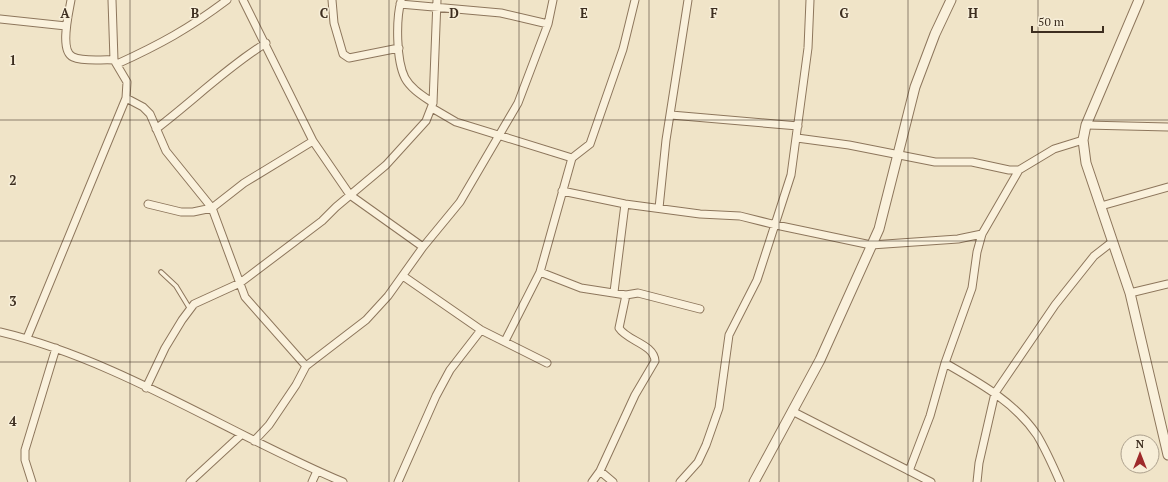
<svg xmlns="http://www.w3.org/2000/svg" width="1168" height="482" font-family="'PT Serif',serif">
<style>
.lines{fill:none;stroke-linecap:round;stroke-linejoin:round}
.service-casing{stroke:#8d765c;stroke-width:5.5}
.minor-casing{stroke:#8d765c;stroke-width:9}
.tertiary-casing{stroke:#8d765c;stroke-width:11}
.service{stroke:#faf1dc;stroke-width:3.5}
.minor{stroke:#faf1dc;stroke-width:7}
.tertiary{stroke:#faf1dc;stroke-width:9}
.grid{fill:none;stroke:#3d2e20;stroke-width:1;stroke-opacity:0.55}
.grid-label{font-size:13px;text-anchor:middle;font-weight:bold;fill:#3d2e20;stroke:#f7eed8;stroke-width:3;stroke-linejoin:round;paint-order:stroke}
</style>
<rect width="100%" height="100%" fill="#f0e4c8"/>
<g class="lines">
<g class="service-casing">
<path id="service" d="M161,272L176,286L190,309"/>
</g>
<g class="minor-casing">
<path id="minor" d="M71,0C69,12 59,51 73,57C84,62 102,59 114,60
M243,0L313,141L350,195L423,247
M332,0L334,23L343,54L349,58L399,48
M401,1C396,19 396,60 405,78C411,89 423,96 433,103
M400,4L501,13L548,24
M0,19L66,26
M117,64C159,45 190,28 227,0
M126,98L143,107L150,114L166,151L212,208L245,297L306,366
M432,108L456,122L572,158
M671,115L798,126
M1086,125L1168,127
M156,129C193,101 226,68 266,43
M797,138L849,145L935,162H972L1009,170H1019L1054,149L1083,140
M562,191L625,204L700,214L740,216L776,225L871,245L958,239L982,234
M148,204L181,212H193L212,208L244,183L313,141
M1101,206L1168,187
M659,208L666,140L688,0
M540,272L581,288L626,295L638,293L700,309
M403,276L481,330L547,363
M614,292L625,204
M1130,293L1168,284
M0,332C119,360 230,435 343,482
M27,338L126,98L127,82L114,60L112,0
M505,341L540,272L572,158L590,144L623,49L635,0
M945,363C978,382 1015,402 1037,435C1046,450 1053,466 1060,482
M146,388L165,348L182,320L194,304L240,283L322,221L336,207L386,165L426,121L433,103L437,0
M792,411L931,482
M254,441L269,425L296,385L306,366L366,320L388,296L423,247L460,202L518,103L548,24L553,0
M600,471L613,482
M909,471L930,416L945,363L972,288L977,252L982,234L1019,170
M32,482L25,460V450L56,348
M190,482L241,435
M312,482L317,471
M398,482L436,396L450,370L481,330
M592,482L600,471L635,395L655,361C654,344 627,341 619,328L626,295
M680,482L698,462L706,445L719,408L729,335L757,280L791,175L808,48L810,0
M977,482L979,463L995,393L1055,305L1094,256L1112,242"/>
</g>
<g class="tertiary-casing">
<path id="tertiary" d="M1139,0L1086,125L1083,140L1086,163L1130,293L1168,455
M754,482L820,360L879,229L915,87L935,34L951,0"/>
</g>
<use href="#service" class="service"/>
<use href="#minor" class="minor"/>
<use href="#tertiary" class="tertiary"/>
</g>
<path class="grid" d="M130,0V482M260,0V482M389,0V482M519,0V482M649,0V482M779,0V482M908,0V482M1038,0V482M0,120H1168M0,241H1168M0,362H1168"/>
<g class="grid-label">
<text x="65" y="18">A</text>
<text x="195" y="18">B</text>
<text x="324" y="18">C</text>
<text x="454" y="18">D</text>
<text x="584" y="18">E</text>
<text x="714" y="18">F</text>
<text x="844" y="18">G</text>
<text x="973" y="18">H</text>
<text x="13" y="65">1</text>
<text x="13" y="185">2</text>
<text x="13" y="306">3</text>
<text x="13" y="426">4</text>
</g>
<g transform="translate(1140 454)"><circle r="19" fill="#f7eed8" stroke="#ada18e"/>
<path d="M0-3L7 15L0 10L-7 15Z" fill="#9e2a2b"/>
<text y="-6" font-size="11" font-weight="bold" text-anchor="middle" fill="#3d2e20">N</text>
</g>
<path d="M1032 26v6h71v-6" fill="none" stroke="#3d2e20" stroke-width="2"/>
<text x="1038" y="26" font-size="12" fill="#3d2e20" stroke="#f7eed8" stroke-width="3" paint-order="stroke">50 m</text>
</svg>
